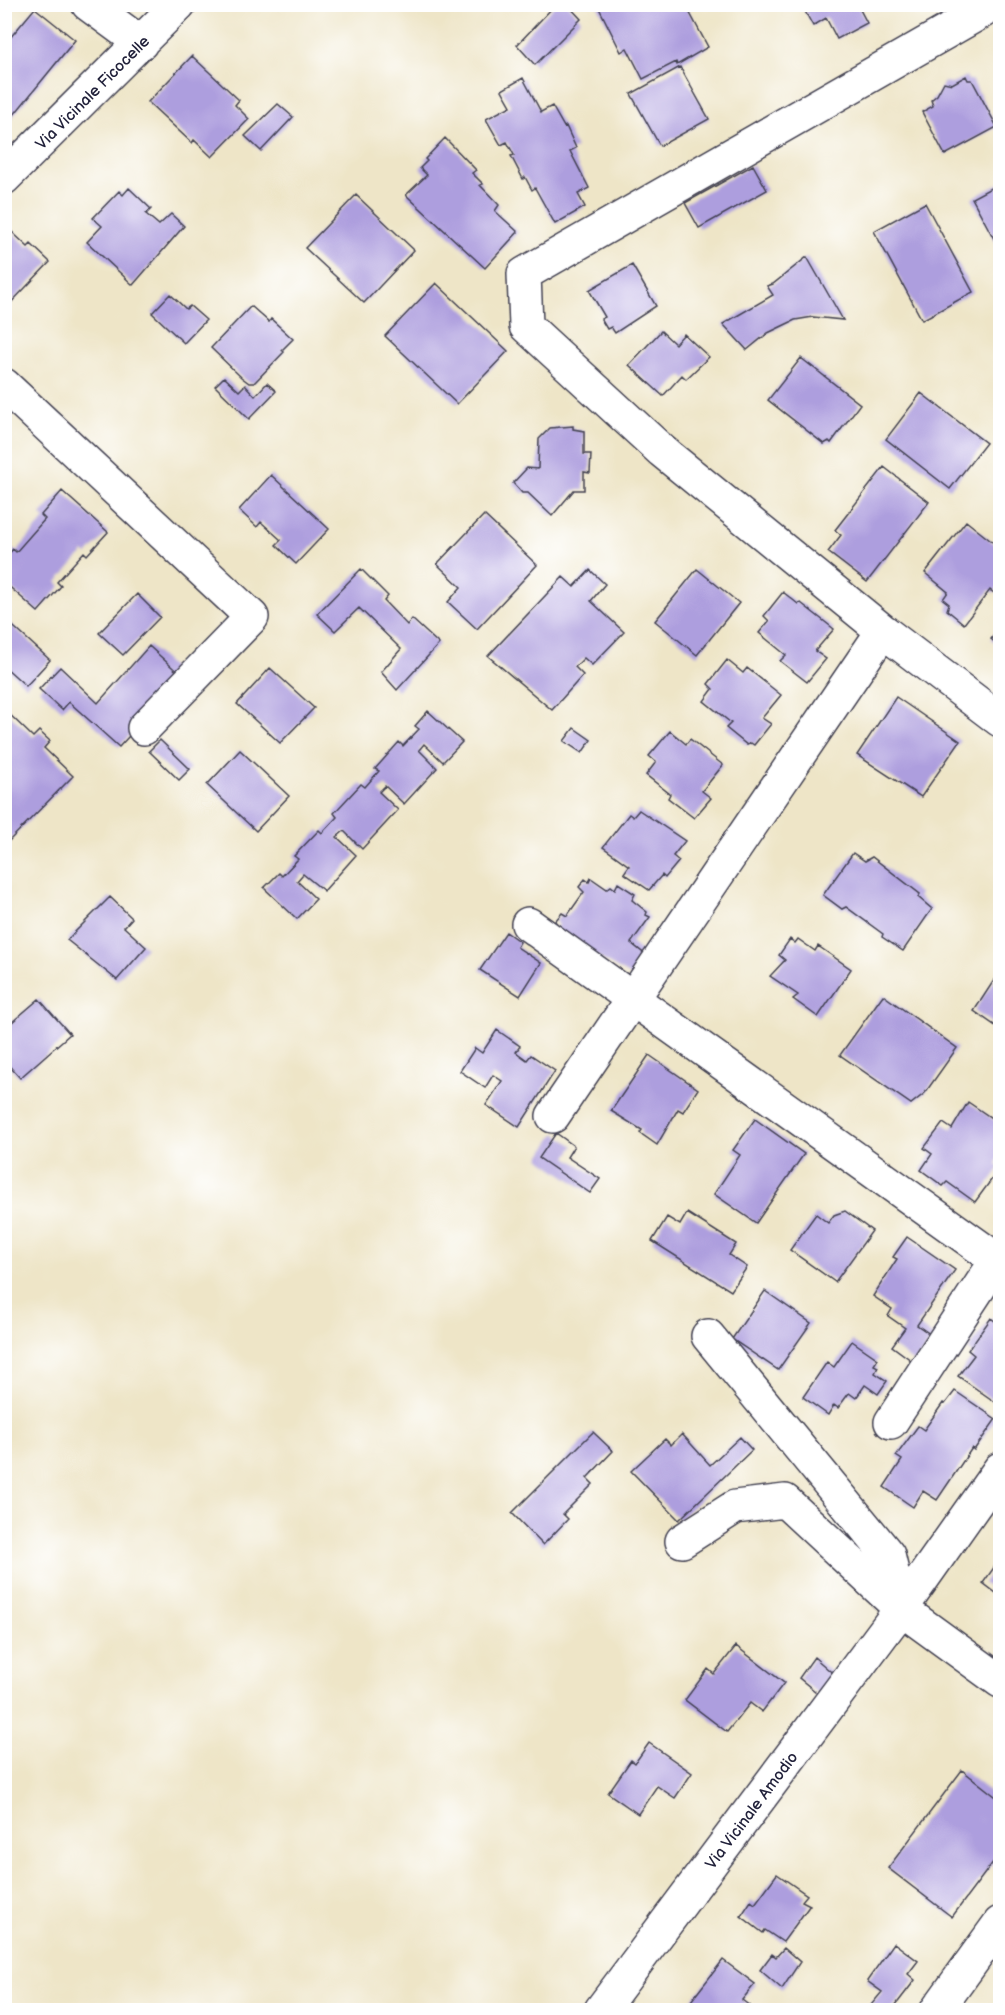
<svg xmlns="http://www.w3.org/2000/svg" width="1005" height="2015" font-family="'Balsamiq Sans',sans-serif">
<style>
.building{fill:#ad9ede}
.lines{fill:none;stroke-linecap:round;stroke-linejoin:round}
.minor-casing{stroke:#413f50;stroke-width:36}
.minor{stroke:#fff;stroke-width:33}
.labels{text-anchor:middle;stroke-width:6;stroke-linejoin:round;paint-order:stroke}
.street-label{font-size:16px;fill:#22223b;stroke:#fff}
</style>
<rect width="100%" height="100%" fill="#fff"/>
<filter id="ink" filterUnits="userSpaceOnUse"><feTurbulence type="fractalNoise" baseFrequency=".0167" numOctaves="2"/><feDisplacementMap in="SourceGraphic" scale="12" xChannelSelector="R" yChannelSelector="G"/><feConvolveMatrix kernelMatrix="1 2 1 2 8 2 1 2 1" color-interpolation-filters="sRGB"/></filter>
<filter id="wash" filterUnits="userSpaceOnUse"><feTurbulence type="fractalNoise" baseFrequency=".008" numOctaves="4" result="noise"/><feDisplacementMap in="SourceGraphic" scale="24" xChannelSelector="R" yChannelSelector="G"/><feGaussianBlur stdDeviation="1.35" result="paint"/><feColorMatrix in="noise" values="0 0 0 0 0 0 0 0 0 0 0 0 0 0 0 0 0 1.4 0 .05"/><feComposite in="paint" operator="in"/></filter>
<g filter="url(#wash)">
<rect width="100%" height="100%" fill="#eee5c7"/>
<g id="blocks">
<path class="building" d="M556,4H567L581,19L535,65L517,45Z
M597,4H685L708,47L677,65L676,62L643,79L627,48L621,52Z
M801,4H857L867,23L837,39L826,18L813,26Z
M35,8L75,40L4,127V45Z
M192,56L239,100L235,105L249,119L212,157L194,140L192,143L148,102Z
M680,67L709,119L660,146L631,94Z
M966,76L968,80H972L997,127L945,155L922,112L933,106L931,100L937,95L944,82L952,84Z
M523,78L541,112L552,106L564,127L566,126L576,148L570,151L589,188L578,194L585,207L555,224L535,188L532,190L525,177L523,179L511,156L514,155L507,142L501,145L486,119L511,106L502,90Z
M278,104L293,117L261,151L245,136Z
M445,138L476,170L472,173L483,184L480,185L499,205L495,211L518,232L485,268L406,195L427,175L420,168L427,161L425,159Z
M753,165L767,190L699,228L685,203Z
M1000,183V250L972,198Z
M129,188L151,209L146,214L159,225L171,214L184,226L133,285L87,242L102,226L93,218L119,191L123,195Z
M356,195L414,250L364,303L305,248Z
M925,203L973,292L922,320L874,231Z
M11,231L28,247L31,244L50,262L4,310V238Z
M807,257L843,320L813,317L795,320L768,333L747,350L723,324L773,295L767,286L773,284Z
M632,265L656,306L615,333L611,327L607,329L601,319L605,317L589,290Z
M436,283L508,351L457,404L385,336Z
M170,294L186,309L190,306L206,320L184,343L152,313Z
M251,306L269,322L271,319L293,339L282,350L284,352L254,383H249L241,377L211,348Z
M661,331L675,344L684,334L709,357L686,379L682,375L663,396L629,365Z
M801,358L860,404L831,443L829,441L824,444L768,400Z
M224,377L239,391L245,385L255,396L267,383L276,391L249,419L215,386Z
M921,393L986,443L950,489L886,439Z
M573,426V429L584,431V454H591L590,473L584,472V490H574L552,516L528,493H522L513,483L527,468L538,469L539,439L550,428Z
M884,467L929,502L867,582L828,552L841,535L835,530Z
M271,475L329,529L296,564L276,545L281,540L261,522L257,527L239,510Z
M62,491L108,532L87,555L84,552L57,582L61,586L38,612L4,582V559L13,549L16,552L45,519L41,515Z
M484,515L537,565L477,629L448,602L461,587L437,564Z
M966,521L1000,548V584L994,593L990,590L964,624L947,610L949,604L943,599L948,592L925,573Z
M361,569L388,596L384,601L407,625L412,619L439,644L397,690L381,672L401,649L359,608L335,631L317,614Z
M697,569L739,603L697,655L655,621Z
M590,570L605,584L591,601L624,632L592,665L584,658L575,667L583,675L552,710L488,656L563,577L574,587Z
M783,592L798,604L801,603L834,629L815,651L826,659L807,682L780,661L786,655L759,633L769,621L764,616Z
M137,594L160,617L123,655L99,633Z
M4,618L50,660L26,686L4,666Z
M1000,627V646L991,639Z
M149,646L183,677L119,747L69,702L62,710L39,689L60,667L98,703Z
M727,660L743,673L747,668L781,695L762,718L771,724L754,745L751,743L747,745L726,728L731,723L704,701L713,689L708,684Z
M270,668L314,708L280,743L237,704Z
M896,697L960,741L921,797L857,755Z
M4,709L33,737L39,731L50,741L44,748L73,776L4,846Z
M428,711L462,742L443,762L424,744L419,750L437,768L404,804L385,786L379,792L398,810L362,849L344,831L337,837L356,855L324,891L303,874L297,881L316,899L297,919L264,888L279,873L282,876L298,859L294,856L319,830L322,833L337,817L334,813L361,784L365,787L379,771L375,769L399,742L403,746L419,729L415,726Z
M574,728L591,740L582,753L564,741Z
M670,731L686,744L690,739L723,765L702,791L711,798L694,818L668,798L670,794L646,775L656,762L649,756Z
M160,740L190,769L179,780L149,751Z
M240,750L289,796L256,831L207,785Z
M639,810L685,841L673,856L679,861L665,878L662,875L649,890L624,873L629,866L603,847L629,814L633,817Z
M853,853L865,861L872,857L920,894L918,897L932,909L903,951L882,937L883,934L846,907L842,909L823,895Z
M591,878L607,889L611,886L615,889L618,883L635,894L632,900L647,912L646,915L650,917L631,943L647,956L632,977L554,931L558,925L555,921L562,913L567,916L584,892L579,887L585,879L589,882Z
M110,897L132,918L124,927L146,947L117,980L67,940Z
M506,932L520,942L517,947L541,963L520,996L480,970Z
M790,939L795,943L798,939L815,951L818,946L851,969L818,1017L793,999L798,995L770,976L785,960L779,955Z
M1000,971V1029L974,1011Z
M883,995L957,1048L925,1093L911,1104L840,1055Z
M39,999L70,1034L20,1078L4,1060V1029Z
M497,1030L520,1046L516,1052L527,1060L531,1055L555,1071L519,1127L486,1105L502,1081L493,1075L485,1088L460,1071L475,1048L482,1053Z
M649,1055L698,1089L683,1112L678,1109L657,1145L640,1133L642,1130L611,1111Z
M968,1102L1000,1124V1143L998,1146L1000,1148V1156L996,1163L1000,1168L975,1202L947,1182L943,1186L921,1170L932,1154L924,1148L943,1123L952,1129Z
M755,1119L804,1154L756,1223L714,1194L740,1155L733,1150Z
M556,1133L574,1146L567,1157L600,1179L590,1193L539,1158Z
M845,1211L872,1231L835,1282L790,1250L816,1214L828,1223L834,1215Z
M687,1213L736,1244L729,1255L747,1267L731,1291L652,1241L667,1217L680,1225Z
M907,1237L955,1270L917,1325L934,1337L915,1363L892,1346L905,1328L888,1316L892,1309L873,1296L897,1259L893,1257Z
M765,1291L811,1323L778,1370L732,1339Z
M1000,1316V1400L998,1404L958,1376L974,1355L968,1350L991,1318L996,1322Z
M852,1341L878,1359L874,1365L878,1367L875,1373L887,1381L878,1394L865,1385L856,1398L849,1393L838,1408L834,1405L828,1415L803,1397L827,1362L834,1367Z
M955,1391L996,1419L974,1450L972,1448L937,1500L923,1491L913,1507L884,1487L902,1460L896,1456L918,1426L924,1430L943,1403L945,1404Z
M593,1432L613,1451L587,1478L593,1484L563,1514L568,1519L543,1545L512,1513Z
M682,1434L710,1465L740,1437L752,1450L679,1520L631,1471L665,1439L671,1445Z
M1000,1559V1596L983,1583Z
M736,1646L784,1683L762,1712L750,1703L727,1732L685,1700L708,1669L714,1674Z
M814,1657L837,1677L821,1696L799,1678Z
M649,1743L692,1773L675,1798L657,1786L638,1814L608,1793L631,1760L635,1763Z
M962,1770L1000,1800V1853L952,1917L888,1868Z
M777,1874L807,1895L802,1901L810,1905L783,1942L765,1930L763,1933L741,1916L751,1901L755,1904Z
M894,1943L918,1961L908,1974L915,1980L892,2010H878L871,2005L882,1992L867,1981Z
M784,1948L800,1962L782,1989L760,1970L772,1954L776,1957Z
M723,1960L755,1984L742,2000L755,2010H684Z
M466,2005L474,2010H462Z"/>
</g>
</g>
<g filter="url(#ink)">
<use href="#blocks" fill-opacity="0" stroke="#413f50" stroke-width="1.5"/>
<g class="lines">
<g class="minor-casing">
<path id="minor" d="M88,4L141,43
M995,4L524,274L526,326L662,451L883,631L1000,720
M4,178L179,4
M4,385L252,617L144,728
M528,924L1000,1262
M553,1116L883,631
M891,1422L997,1260
M682,1541L735,1507L785,1501L901,1609L1000,1681
M901,1609L1000,1469
M601,2010L901,1609L888,1555L708,1336
M937,2010L1000,1923"/>
</g>
<use href="#minor" class="minor"/>
</g>
</g>
<g class="labels">
<g class="street-label">
<text transform="translate(92 92) rotate(-45)" y="6">Via Vicinale Ficocelle</text>
<text transform="translate(751 1810) rotate(-53)" y="6">Via Vicinale Amodio</text>
</g>
</g>
<rect width="1005" height="2015" fill="none" stroke="#fff" stroke-width="24"/>
</svg>
